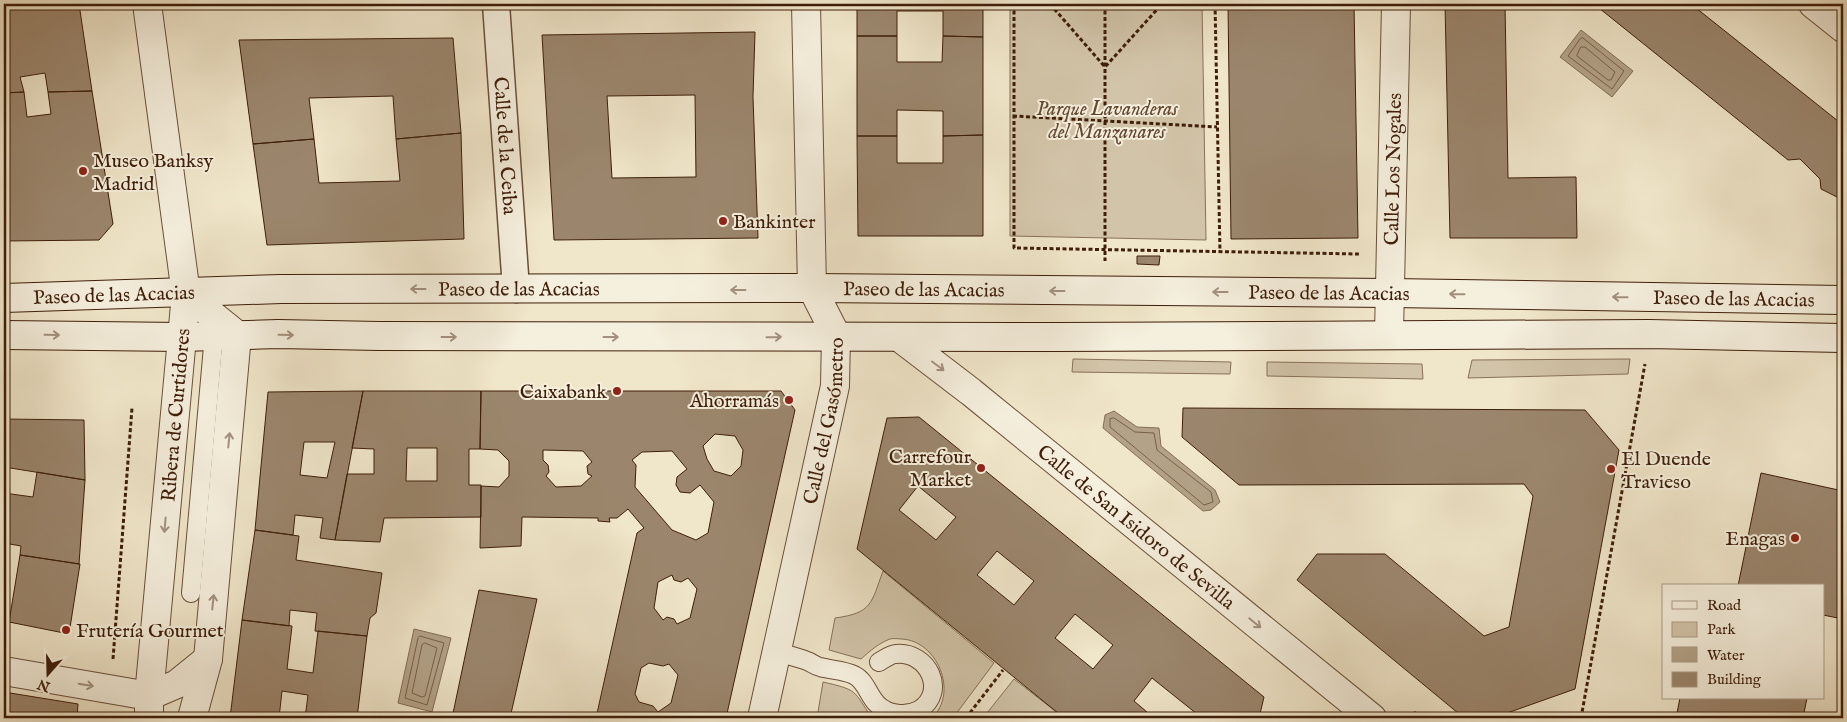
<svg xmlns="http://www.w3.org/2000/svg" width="1847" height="722" font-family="'IM FELL English',serif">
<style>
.green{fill:#d2c4a9;stroke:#887159}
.water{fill:#b3a288;stroke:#846d55}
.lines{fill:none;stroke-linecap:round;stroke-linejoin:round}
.shore{stroke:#786048;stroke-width:1}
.building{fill:#9b866d;stroke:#3e1e09;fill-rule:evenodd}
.service-casing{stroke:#6a5039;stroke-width:20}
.pedestrian-casing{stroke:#6a5039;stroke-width:29}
.minor-casing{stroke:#6a5039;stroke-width:30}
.tertiary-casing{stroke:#6a5039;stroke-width:30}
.secondary-casing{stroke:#3e1e09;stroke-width:30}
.path{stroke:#3e1e09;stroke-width:3;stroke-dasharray:4 2.5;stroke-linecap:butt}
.service{stroke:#f5efdd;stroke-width:18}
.pedestrian{stroke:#f5efdd;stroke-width:26}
.minor{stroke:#f5efdd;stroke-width:28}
.tertiary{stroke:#f5efdd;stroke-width:28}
.secondary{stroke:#f5efdd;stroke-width:28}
.oneway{stroke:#a3917e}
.poi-dot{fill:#8f2418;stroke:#f5efdd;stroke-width:2}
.labels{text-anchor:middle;stroke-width:4;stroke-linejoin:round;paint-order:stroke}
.park-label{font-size:20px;font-style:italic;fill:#634831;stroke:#f5efdd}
.street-label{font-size:20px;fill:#3e1e09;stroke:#f5efdd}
.poi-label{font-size:20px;fill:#3e1e09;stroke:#f5efdd;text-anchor:start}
</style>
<rect width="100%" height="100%" fill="#f0e6ca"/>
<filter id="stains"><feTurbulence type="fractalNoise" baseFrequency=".004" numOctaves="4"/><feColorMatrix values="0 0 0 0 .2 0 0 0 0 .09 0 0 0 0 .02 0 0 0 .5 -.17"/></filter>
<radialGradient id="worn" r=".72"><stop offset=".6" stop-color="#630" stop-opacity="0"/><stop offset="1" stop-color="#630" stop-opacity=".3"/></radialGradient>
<path class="green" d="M1010,4H1202L1206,240L1010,236Z
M1073,359L1231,362L1230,374L1072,372Z
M1630,359L1628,374L1468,378L1472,360Z
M1267,362L1422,364L1423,379L1267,376Z
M883,571L994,663L953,718H932C959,692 937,641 902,639C898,639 894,638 890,639C879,643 870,651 861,659L829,650L835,618C872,613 871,604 883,571Z
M1014,679L1059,714L1056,718H983Z
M823,682C858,690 853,690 872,718H817Z"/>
<path class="water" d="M1581,30L1633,71L1612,97L1560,57Z
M1114,411L1137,427L1159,428L1161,446L1215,490L1220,502L1211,510L1203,511L1103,428L1105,415Z
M414,629L451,638L432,712L398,703Z"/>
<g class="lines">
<path class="shore" d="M1583,38L1624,71L1612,89L1568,56L1580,39Z
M1581,47H1585L1615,72L1611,80H1608L1577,56Z
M1114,418L1135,432L1154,433L1157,450L1211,492L1213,502L1204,505L1110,427V419Z
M420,636L444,643L427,705L405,698L418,638Z
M425,643L437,648L425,696L422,697L412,693L422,645Z"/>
</g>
<path class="building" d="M4,4H79L92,91L48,92L45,73L20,77L24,92L4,93Z
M857,4H983V37L943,36V11H897V36H857Z
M1228,4H1354L1358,238L1231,239Z
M1445,4H1505L1508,178L1576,177L1577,238H1450Z
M1594,4H1691L1843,125V200L1821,189L1820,179L1800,159L1788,160Z
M755,32L753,97L758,238L554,240L542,35ZM695,95L696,177L612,178L607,96Z
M857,36H897V62H942L943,36L983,37V135L943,136V111L897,110V136H857Z
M453,38L461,133L396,139L393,96L309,98L314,139L253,144L239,40Z
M92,91L113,224L99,240L4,241V93L24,92L27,117L51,114L48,92Z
M461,133L464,239L267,245L253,144L314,139L319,183L400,181L396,139Z
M983,135V236H858L857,136H897V163H943V136Z
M1137,256H1160L1159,265L1137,264Z
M363,391H481L480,449H469V485H481V517L384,518L380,542L335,540L347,474H374V449L352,448ZM407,448H437V481H406Z
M363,391L335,540L320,538L323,518L295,515L293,535L255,530L268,392ZM304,442H335L327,478L300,475Z
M481,391H781L795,410L726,718H596L637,533L644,528L628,509L617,518H609L610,522L598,521V518L522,517L521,546L480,548L481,486L499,487L509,476V461L498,450L480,449ZM715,434L735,436L743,450L741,466L731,476L714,471L707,459L703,446ZM543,450L583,451L592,462L587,466L588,474L592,476L581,486L556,487L546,476L549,472L548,465L543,460ZM672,451L687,469L677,477L676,485L680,492L690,493L700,485L714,502L708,533L696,540L672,530L635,487L636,465L632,460L642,452ZM672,575L674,580L681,582L688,578L697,589L690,618L677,624L674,619L667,617L663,620L654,608L658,582ZM649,663L663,666L669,664L678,675L671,703L658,712L653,706L639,702L635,694L641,668Z
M1183,408L1585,410L1619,450L1575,689L1493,718H1464L1297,580L1317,554H1385L1484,636L1509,627L1533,496L1524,484L1239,485L1182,437Z
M919,417L1264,697L1259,718H1202L1152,678L1134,701L1154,718H1064L857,549L887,418ZM918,486L956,517L936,540L899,510ZM997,551L1034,581L1014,605L977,575ZM1075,614L1113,645L1093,669L1055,638Z
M4,419L84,420L85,480L4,467Z
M37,472L85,480L79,564L20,555L21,546L4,543V493L33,497Z
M1761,473L1843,491V619L1823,615V586H1738Z
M255,530L299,536L296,560L382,573L376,613L370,618L367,636L315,631L317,613L290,610L289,626L242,620Z
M20,555L80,564L69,634L9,622Z
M479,590L537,599L510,718H452Z
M242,620L292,626L287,669L313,673L318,631L367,636L357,718H305L308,695L282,691L279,718H230Z
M4,692L78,704L77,718H4Z
M1680,698H1807L1803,718H1676Z"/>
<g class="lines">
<g class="service-casing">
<path id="service" d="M191,593L214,335
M777,652C787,655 797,657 807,661C811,662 815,666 820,667C831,670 844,670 854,675C866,681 868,695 877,704C888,715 906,717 919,710C948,692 928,651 896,654C891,654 884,659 879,662"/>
</g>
<g class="pedestrian-casing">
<g id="pedestrian">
<path id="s1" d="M496,4L516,289"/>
</g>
</g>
<g class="minor-casing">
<g id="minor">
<path d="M1813,4L1843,28"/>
<path id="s2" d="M1389,334L1396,4"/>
<path id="s3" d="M899,337L971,392L1372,718"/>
<path d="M4,671L149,696L177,684L208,659"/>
<path id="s4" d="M762,718L835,386L836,335L812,288L806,4"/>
</g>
</g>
<g class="tertiary-casing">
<path id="tertiary" d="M147,4L186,294L149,696V718
M186,294L237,335L208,659L192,718"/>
</g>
<g class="secondary-casing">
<g id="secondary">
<path id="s5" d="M4,298L281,289L812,288L1391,293L1843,300"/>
<path d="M4,335L182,337L278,334L379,336L1058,337L1649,334L1843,338"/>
</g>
</g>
<path class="path" d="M1014,4V248L1359,254
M1050,4L1105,67L1162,4
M1105,4V261
M1215,4L1220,253
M1013,116L1217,127
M113,659L132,408
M966,718L1003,670
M1411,718L1416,712
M1581,718L1645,364"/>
<use href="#service" class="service"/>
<use href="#pedestrian" class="pedestrian"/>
<use href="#minor" class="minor"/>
<use href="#tertiary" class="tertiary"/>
<use href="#secondary" class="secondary"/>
</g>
<defs><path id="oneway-shaft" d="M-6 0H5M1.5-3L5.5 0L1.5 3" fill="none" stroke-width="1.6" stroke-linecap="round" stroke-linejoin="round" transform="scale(1.25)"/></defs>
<g class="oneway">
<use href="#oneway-shaft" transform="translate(418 289) rotate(-180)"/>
<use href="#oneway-shaft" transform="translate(738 290) rotate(-180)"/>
<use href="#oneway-shaft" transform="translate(1057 291) rotate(-180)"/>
<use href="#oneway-shaft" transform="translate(1220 292) rotate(-180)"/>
<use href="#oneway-shaft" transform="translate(1457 294) rotate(-179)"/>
<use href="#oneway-shaft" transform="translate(1620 297) rotate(-179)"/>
<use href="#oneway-shaft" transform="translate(52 335) rotate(1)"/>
<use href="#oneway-shaft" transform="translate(286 335) rotate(1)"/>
<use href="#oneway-shaft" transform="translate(449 337)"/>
<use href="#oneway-shaft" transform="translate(611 337)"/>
<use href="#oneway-shaft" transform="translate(774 337) rotate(-1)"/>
<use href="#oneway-shaft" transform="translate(938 366) rotate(37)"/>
<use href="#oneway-shaft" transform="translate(229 440) rotate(-84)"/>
<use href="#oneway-shaft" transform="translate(165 525) rotate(95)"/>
<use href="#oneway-shaft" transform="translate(213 602) rotate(-84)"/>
<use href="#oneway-shaft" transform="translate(1255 623) rotate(39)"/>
<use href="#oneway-shaft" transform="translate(86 685) rotate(10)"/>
</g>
<g class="poi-dot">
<circle cx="83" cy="171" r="5"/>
<circle cx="723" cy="221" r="5"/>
<circle cx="617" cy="391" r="5"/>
<circle cx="789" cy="400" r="5"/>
<circle cx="981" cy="468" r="5"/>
<circle cx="1611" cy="469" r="5"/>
<circle cx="1795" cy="538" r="5"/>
<circle cx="66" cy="630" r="5"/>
</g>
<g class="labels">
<g class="park-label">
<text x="1107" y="115">Parque Lavanderas<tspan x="1107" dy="23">del Manzanares</tspan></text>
</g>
<g class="street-label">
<text dy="7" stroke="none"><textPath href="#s1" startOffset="142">Calle de la Ceiba</textPath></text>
<text dy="7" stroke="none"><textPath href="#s2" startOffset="165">Calle Los Nogales</textPath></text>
<text dy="7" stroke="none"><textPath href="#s5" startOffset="515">Paseo de las Acacias</textPath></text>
<text dy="7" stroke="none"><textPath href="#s5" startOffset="920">Paseo de las Acacias</textPath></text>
<text dy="7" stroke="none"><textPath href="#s5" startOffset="1325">Paseo de las Acacias</textPath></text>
<text dy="7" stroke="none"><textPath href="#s5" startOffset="110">Paseo de las Acacias</textPath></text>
<text dy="7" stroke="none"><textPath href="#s5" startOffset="1730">Paseo de las Acacias</textPath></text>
<text transform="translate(175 415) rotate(-85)" y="7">Ribera de Curtidores</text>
<text dy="7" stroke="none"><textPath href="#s4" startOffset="304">Calle del Gasómetro</textPath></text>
<text dy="7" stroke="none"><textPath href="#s3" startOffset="304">Calle de San Isidoro de Sevilla</textPath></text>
</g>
<g class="poi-label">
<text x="93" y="167">Museo Banksy<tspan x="93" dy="23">Madrid</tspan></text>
<text x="733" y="228">Bankinter</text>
<text x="607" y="398" text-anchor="end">Caixabank</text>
<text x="779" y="407" text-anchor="end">Ahorramás</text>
<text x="971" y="463" text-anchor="end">Carrefour<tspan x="971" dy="23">Market</tspan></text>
<text x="1621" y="465">El Duende<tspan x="1621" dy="23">Travieso</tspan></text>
<text x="1785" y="545" text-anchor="end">Enagas</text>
<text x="76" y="637">Frutería Gourmet</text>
</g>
</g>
<rect width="1847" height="722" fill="none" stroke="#f0e6ca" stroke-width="20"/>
<rect x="5" y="5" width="1837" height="712" fill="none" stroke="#3e1e09" stroke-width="2.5"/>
<rect x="10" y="10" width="1827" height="702" fill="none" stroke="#3e1e09"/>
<rect x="1662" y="584" width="162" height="115" fill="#f5efdd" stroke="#ac9b88"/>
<rect x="1672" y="601" width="25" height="8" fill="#f5efdd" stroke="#ac9b88"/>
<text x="1707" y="610" font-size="15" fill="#3e1e09">Road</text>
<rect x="1672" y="622" width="25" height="15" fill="#d2c4a9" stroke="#ac9b88"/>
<text x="1707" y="634" font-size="15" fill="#3e1e09">Park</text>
<rect x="1672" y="647" width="25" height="15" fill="#b3a288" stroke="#ac9b88"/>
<text x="1707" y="660" font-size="15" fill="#3e1e09">Water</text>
<rect x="1672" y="672" width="25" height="15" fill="#9b866d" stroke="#ac9b88"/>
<text x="1707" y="684" font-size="15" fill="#3e1e09">Building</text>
<g transform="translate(48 674) rotate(200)" stroke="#f5efdd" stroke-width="4" paint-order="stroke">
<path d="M0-4L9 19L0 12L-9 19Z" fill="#3e1e09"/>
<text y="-8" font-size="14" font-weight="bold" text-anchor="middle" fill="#3e1e09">N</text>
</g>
<rect width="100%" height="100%" filter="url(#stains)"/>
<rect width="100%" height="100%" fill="url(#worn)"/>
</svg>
